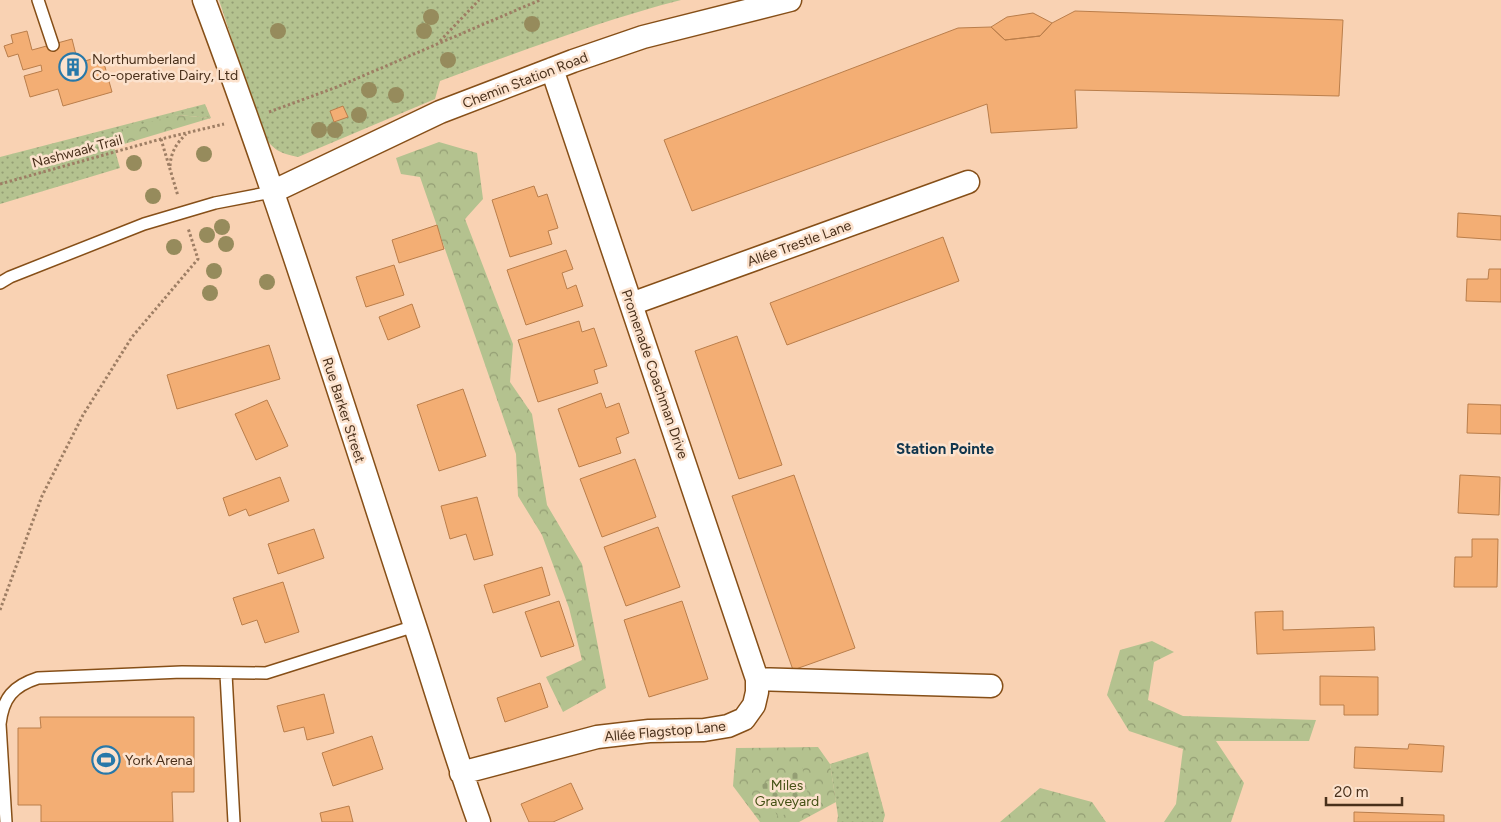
<svg xmlns="http://www.w3.org/2000/svg" width="1501" height="822" font-family="Figtree,sans-serif">
<style>
.green{fill:url(#green-dots)}
.forest{fill:url(#forest-crowns)}
.cemetery{fill:url(#cemetery-stones)}
.building{fill:#f3ae74;stroke:#ba7e4b}
.lines{fill:none;stroke-linecap:round;stroke-linejoin:round}
.service-casing{stroke:#864f18;stroke-width:14}
.minor-casing{stroke:#864f18;stroke-width:25}
.path{stroke:#9e7e64;stroke-width:3;stroke-dasharray:2.5 2.5;stroke-linecap:butt}
.service{stroke:#fff;stroke-width:11}
.minor{stroke:#fff;stroke-width:22}
.tree{fill:#968b5c}
.labels{text-anchor:middle;stroke-width:5;stroke-linejoin:round;paint-order:stroke}
.poi-label{font-size:14px;fill:#49301b;stroke:#fce2cd;text-anchor:start}
.street-label{font-size:14px;fill:#49301b;stroke:#fce2cd}
.park-label{font-size:14px;fill:#455115;stroke:#fce2cd}
.neighbourhood-label{font-size:15px;font-weight:bold;fill:#0f354d;stroke:#fce2cd}
</style>
<defs>
<pattern id="green-dots" width="8" height="8" patternUnits="userSpaceOnUse" patternTransform="scale(1.25)"><rect width="8" height="8" fill="#b4c28f"/><path d="M2 2h.1M6 6h.1" fill="none" stroke="#949e74" stroke-width="1.8" stroke-linecap="round"/></pattern>
<pattern id="forest-crowns" width="20" height="18" patternUnits="userSpaceOnUse" patternTransform="scale(1.25)"><rect width="20" height="18" fill="#b4c28f"/><path d="M2 6a3 3 0 1 1 6 0M12 15a3 3 0 1 1 6 0" fill="none" stroke="#949e74"/></pattern>
<pattern id="cemetery-stones" width="16" height="16" patternUnits="userSpaceOnUse" patternTransform="scale(1.25)"><rect width="16" height="16" fill="#b4c28f"/><path d="M2 7V4a2 2 0 0 1 4 0v3zM10 15v-3a2 2 0 0 1 4 0v3z" fill="#949e74"/></pattern>
</defs>
<rect width="100%" height="100%" fill="#f9d2b3"/>
<path class="green" d="M219,0H681C599,21 520,52 440,81L435,99L298,157C279,153 274,150 263,135Z
M205,104L211,118L178,115L112,140L120,168L0,204V157Z
M868,752L885,815L883,822H837L838,816L830,764Z"/>
<path class="forest" d="M178,115L211,118L114,147L112,140L119,130Z
M439,142L477,153L483,199L465,219L513,344L510,382L532,414L547,505L582,564L606,688L563,712L546,677L582,660L569,608L542,535L518,496L516,454L420,177L401,174L396,158Z
M1152,641L1174,652L1154,662L1148,700L1183,716L1316,720L1309,741H1216L1244,783L1231,822H1164L1176,804L1183,749L1129,731L1107,695L1120,650Z
M818,747L830,764L836,802L799,822H760L733,786L736,748Z
M1040,788L1092,802L1106,822H1000Z"/>
<path class="cemetery" d="M802,767L810,805L778,817L761,785Z"/>
<path class="building" d="M1075,11L1343,20L1339,96L1075,90L1077,128L991,133L987,104L692,211L664,140L958,28L991,27L1005,40L1040,36L1052,23Z
M1033,13L1052,23L1040,36L1005,40L991,27L1007,17Z
M27,31L32,50L72,39L78,63L102,56L112,92L63,106L58,89L30,97L24,76L42,71L41,65L23,70L18,54L8,57L4,46L13,43L11,35Z
M343,106L348,117L334,122L330,111Z
M534,186L538,197L547,194L558,228L548,231L552,244L510,257L492,200Z
M1458,213L1501,216V240L1457,237Z
M437,225L444,249L399,263L392,240Z
M943,237L959,281L787,345L770,303Z
M566,250L573,269L562,273L567,289L576,285L583,306L526,325L507,270Z
M394,265L404,295L366,307L356,277Z
M1489,269H1501V302L1466,301L1467,279H1488Z
M412,304L420,327L388,340L379,317Z
M579,321L582,332L594,328L607,366L594,370L598,383L538,402L518,340Z
M737,336L782,465L739,479L695,351Z
M269,345L280,379L177,409L167,375Z
M463,389L486,456L439,471L417,405Z
M601,393L606,408L619,403L629,433L616,438L621,453L579,467L558,409Z
M267,400L288,446L256,460L235,414Z
M1468,404L1501,405V434L1467,433Z
M635,459L656,517L602,537L580,479Z
M794,475L855,648L793,670L732,496Z
M1460,475L1500,477L1499,515L1458,513Z
M280,477L289,501L249,516L246,509L229,516L223,498Z
M477,497L493,555L474,560L466,534L450,539L441,506Z
M658,527L680,587L626,606L604,547Z
M314,529L324,558L278,574L268,544Z
M1472,539H1498L1497,587H1454L1455,557H1472Z
M542,567L550,595L493,613L484,585Z
M283,582L299,632L265,643L257,620L242,625L233,598Z
M559,601L574,646L541,657L525,612Z
M682,601L708,679L649,697L624,620Z
M1283,611V630L1374,627L1375,650L1257,654L1255,612Z
M1320,676L1378,677V715H1344V705H1320Z
M540,683L548,707L505,722L497,698Z
M324,694L334,733L307,740L304,727L284,732L277,706Z
M40,717H194V792H172L173,822H41V805H18V728H41Z
M372,736L383,769L333,786L322,753Z
M1409,744L1444,746L1442,772L1354,768L1355,747L1408,749Z
M571,783L583,809L553,822H529L521,804Z
M349,806L353,822H322L320,813Z
M1354,812L1444,815V822H1354Z"/>
<g class="lines">
<g class="service-casing">
<path id="service" d="M38,0L53,45
M0,283L10,277L144,224L215,203L272,192
M226,674L234,822
M6,822L0,724C3,698 13,686 38,678L182,672L266,673L415,626"/>
</g>
<g class="minor-casing">
<path id="minor" d="M204,0C281,205 346,415 414,623C436,690 455,756 479,822
M552,69L757,679
M272,192L440,112L573,61L643,37L790,0
M631,304L968,182
M461,773L597,737L649,731L704,730L728,726L744,719L754,705L757,692V679L991,686"/>
</g>
<path class="path" d="M440,41L479,0
M269,112L337,87L540,0
M161,139L178,196
M170,166C171,152 176,144 186,134
M0,184L161,139L224,124
M0,610L42,496L83,415L132,337L198,259L188,228"/>
<use href="#service" class="service"/>
<use href="#minor" class="minor"/>
</g>
<g class="tree">
<circle cx="431" cy="17" r="8"/>
<circle cx="532" cy="24" r="8"/>
<circle cx="278" cy="31" r="8"/>
<circle cx="424" cy="31" r="8"/>
<circle cx="448" cy="60" r="8"/>
<circle cx="369" cy="90" r="8"/>
<circle cx="396" cy="95" r="8"/>
<circle cx="359" cy="115" r="8"/>
<circle cx="319" cy="130" r="8"/>
<circle cx="335" cy="130" r="8"/>
<circle cx="204" cy="154" r="8"/>
<circle cx="134" cy="163" r="8"/>
<circle cx="153" cy="196" r="8"/>
<circle cx="222" cy="227" r="8"/>
<circle cx="207" cy="235" r="8"/>
<circle cx="226" cy="244" r="8"/>
<circle cx="174" cy="247" r="8"/>
<circle cx="214" cy="271" r="8"/>
<circle cx="267" cy="282" r="8"/>
<circle cx="210" cy="293" r="8"/>
</g>
<defs>
<g id="building-ring" transform="scale(1.4375)"><circle r="9.5" fill="#fce2cd" stroke="#2778a9" stroke-width="1.5"/><path d="M-4-6H4V6H1V3H-1V6H-4ZM-2.5-4.3h1.7v1.8h-1.7ZM.8-4.3h1.7v1.8H.8ZM-2.5-1h1.7V.8h-1.7ZM.8-1h1.7V.8H.8Z" fill="#2778a9"/></g>
<g id="stadium-ring" transform="scale(1.4375)"><circle r="9.5" fill="#fce2cd" stroke="#2778a9" stroke-width="1.5"/><path d="M0-5a6.5 5 0 1 0 0 10a6.5 5 0 1 0 0-10ZM-3.5-1.8h7v3.6h-7Z" fill="#2778a9"/></g>
</defs>
<g fill-rule="evenodd">
<use href="#building-ring" x="73" y="67"/>
<use href="#stadium-ring" x="106" y="760"/>
</g>
<g class="labels">
<g class="poi-label">
<text x="92" y="64">Northumberland<tspan x="92" dy="16">Co-operative Dairy, Ltd</tspan></text>
<text x="125" y="765">York Arena</text>
</g>
<g class="street-label">
<text transform="translate(525 80) rotate(-21)" y="5">Chemin Station Road</text>
<text transform="translate(77 151) rotate(-15)" y="5">Nashwaak Trail</text>
<text transform="translate(799 243) rotate(-20)" y="5">Allée Trestle Lane</text>
<text transform="translate(655 374) rotate(71)" y="5">Promenade Coachman Drive</text>
<text transform="translate(344 410) rotate(72)" y="5">Rue Barker Street</text>
<text transform="translate(665 731) rotate(-5)" y="5">Allée Flagstop Lane</text>
</g>
<g class="park-label">
<text x="787" y="790">Miles<tspan x="787" dy="16">Graveyard</tspan></text>
</g>
<g class="neighbourhood-label">
<text x="945" y="454">Station Pointe</text>
</g>
</g>
<path d="M1326 797v8h76v-8" fill="none" stroke="#49301b" stroke-width="2.5"/>
<text x="1334" y="797" font-size="15" fill="#49301b" stroke="#fce2cd" stroke-width="4" paint-order="stroke">20 m</text>
</svg>
